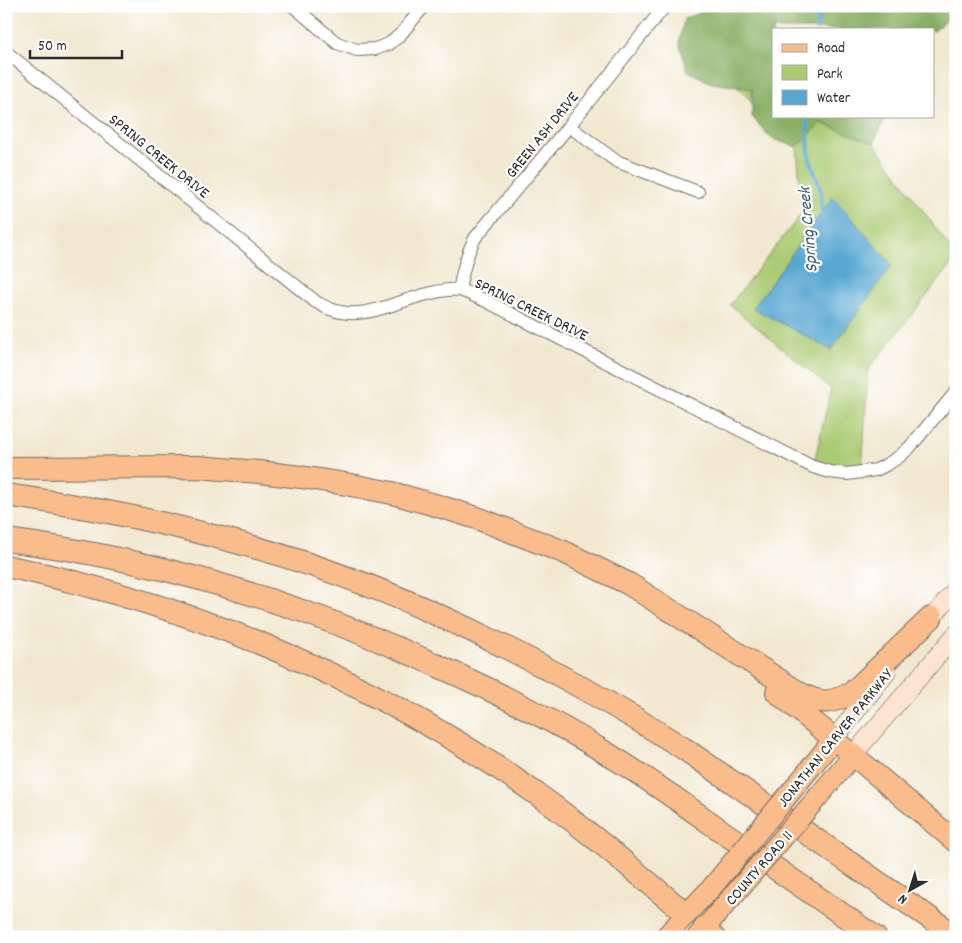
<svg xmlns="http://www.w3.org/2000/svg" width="962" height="943" font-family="Dekko,sans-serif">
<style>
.green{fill:#abcb72;stroke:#6b7b4e}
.forest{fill:#88af64;stroke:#5a6d48}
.water{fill:#58a7d2;stroke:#42697e}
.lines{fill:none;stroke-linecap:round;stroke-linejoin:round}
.stream{stroke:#58a7d2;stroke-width:4}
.minor-casing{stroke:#716d65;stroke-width:14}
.secondary-casing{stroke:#716d65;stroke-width:19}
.primary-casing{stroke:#716d65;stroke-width:22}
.trunk-casing{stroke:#716d65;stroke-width:23}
.motorway-casing{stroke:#716d65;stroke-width:24}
.minor{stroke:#fff;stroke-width:12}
.secondary{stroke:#fde4d0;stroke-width:18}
.primary{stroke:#f9bc8a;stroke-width:20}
.trunk{stroke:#f9bc8a;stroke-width:21}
.motorway{stroke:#f9bc8a;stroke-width:22}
.primary-bridge-casing{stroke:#716d65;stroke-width:22;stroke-linecap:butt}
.primary-bridge{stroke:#f9bc8a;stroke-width:20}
.labels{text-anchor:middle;stroke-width:4.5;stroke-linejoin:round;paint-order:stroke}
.street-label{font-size:16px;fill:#2b2b2b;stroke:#fff}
.water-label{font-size:18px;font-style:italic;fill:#3d5d6e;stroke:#fff}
</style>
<rect width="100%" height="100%" fill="#fff"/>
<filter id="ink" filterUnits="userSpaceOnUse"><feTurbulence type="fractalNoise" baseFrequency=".02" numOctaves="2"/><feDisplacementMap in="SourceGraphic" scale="10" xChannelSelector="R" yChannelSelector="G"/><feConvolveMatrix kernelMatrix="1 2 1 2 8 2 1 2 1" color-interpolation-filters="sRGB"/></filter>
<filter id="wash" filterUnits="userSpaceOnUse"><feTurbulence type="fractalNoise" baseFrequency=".0096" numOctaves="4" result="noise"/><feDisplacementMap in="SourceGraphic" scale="20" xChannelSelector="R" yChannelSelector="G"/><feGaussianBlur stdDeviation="1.12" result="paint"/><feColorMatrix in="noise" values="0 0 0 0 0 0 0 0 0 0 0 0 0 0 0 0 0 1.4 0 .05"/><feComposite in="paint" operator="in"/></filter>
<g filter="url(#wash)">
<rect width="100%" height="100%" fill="#f2e8d0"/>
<path class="green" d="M773,29V116L859,122L956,256V259L868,370L862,472L813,467L831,389L730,305L802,213L797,147L689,39Z"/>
<path class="forest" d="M718,6H956V11L933,32V29H773V116H886L874,143L821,123L797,147L772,139L752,117V89L711,83L688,71L679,43L684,19L706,10Z"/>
<path class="water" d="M833,197L892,265L831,350L753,308Z"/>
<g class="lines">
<path class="stream" d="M816,29L822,6
M807,116L809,156L821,191L822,217
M816,936L818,937"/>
</g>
</g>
<g filter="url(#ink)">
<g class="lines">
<g class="minor-casing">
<path id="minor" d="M293,6L337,43L357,50L375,49L389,44L400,35L424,6
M6,52L316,302C320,304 325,307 330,309C364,322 395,301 428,294C438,291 448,289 459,290C467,292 476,297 484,300L813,467L830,472L847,474L876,470L888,464L900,456L910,447L956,392
M569,126L616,161L698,192
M459,290C463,272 466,255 475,238L569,126L665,6"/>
</g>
<g class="secondary-casing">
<path id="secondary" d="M924,627L956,589
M834,739L887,672
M853,755L956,634"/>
</g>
<g class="primary-casing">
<path id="primary" d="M799,782L834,739L853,755L818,797
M665,937L713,886
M697,937L731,898"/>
</g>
<g class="trunk-casing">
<path id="trunk" d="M853,755L956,842
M704,928L714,937"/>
</g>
<g class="motorway-casing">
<path id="motorway" d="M6,468L197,467L259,472L301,477L346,484L392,493L435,505L477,518L564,552L629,584L801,694C822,705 831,703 852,693L931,618
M6,495C149,515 295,551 427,610C517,650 600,695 683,748L956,936
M6,540C159,559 308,606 447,670C503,695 558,723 611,756C649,779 686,806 723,832C774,867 825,902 875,937
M6,566C196,606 379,682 538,795C589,831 637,873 686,914
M777,692L834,739"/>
</g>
<use href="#minor" class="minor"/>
<use href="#secondary" class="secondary"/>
<use href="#primary" class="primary"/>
<use href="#trunk" class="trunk"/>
<use href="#motorway" class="motorway"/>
<g class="primary-bridge-casing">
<path id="primary-bridge" d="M713,886L799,782
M731,898L818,797"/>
</g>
<use href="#primary-bridge" class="primary-bridge"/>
</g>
</g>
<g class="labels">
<g class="street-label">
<text transform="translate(541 134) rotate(-51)" y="6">GREEN ASH DRIVE</text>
<text transform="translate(160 155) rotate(39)" y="6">SPRING CREEK DRIVE</text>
<text transform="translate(532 308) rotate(26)" y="6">SPRING CREEK DRIVE</text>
<text transform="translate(834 737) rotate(-51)" y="6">JONATHAN CARVER PARKWAY</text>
<text transform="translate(758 867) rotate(-49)" y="6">COUNTY ROAD 11</text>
</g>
<g class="water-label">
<text transform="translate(807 230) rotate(-95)" y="6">Spring Creek</text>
</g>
</g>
<rect width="962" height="943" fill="none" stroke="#fff" stroke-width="25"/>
<rect x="772" y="28" width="162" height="90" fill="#ffffff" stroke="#aaaaaa"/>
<rect x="782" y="44" width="25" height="8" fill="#f9bc8a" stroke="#aaaaaa"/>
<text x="817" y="52" font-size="15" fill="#2b2b2b">Road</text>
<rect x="782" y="65" width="25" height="15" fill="#abcb72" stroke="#aaaaaa"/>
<text x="817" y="78" font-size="15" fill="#2b2b2b">Park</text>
<rect x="782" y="90" width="25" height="15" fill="#58a7d2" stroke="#aaaaaa"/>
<text x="817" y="102" font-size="15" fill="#2b2b2b">Water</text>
<g transform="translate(910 890) rotate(219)" stroke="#ffffff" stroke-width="4" paint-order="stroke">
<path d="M0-4L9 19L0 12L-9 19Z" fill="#2b2b2b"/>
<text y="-8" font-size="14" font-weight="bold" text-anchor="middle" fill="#2b2b2b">N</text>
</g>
<path d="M30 50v8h92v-8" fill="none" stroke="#2b2b2b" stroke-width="2.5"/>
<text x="38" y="50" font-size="15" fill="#2b2b2b" stroke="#ffffff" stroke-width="4" paint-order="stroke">50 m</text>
</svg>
